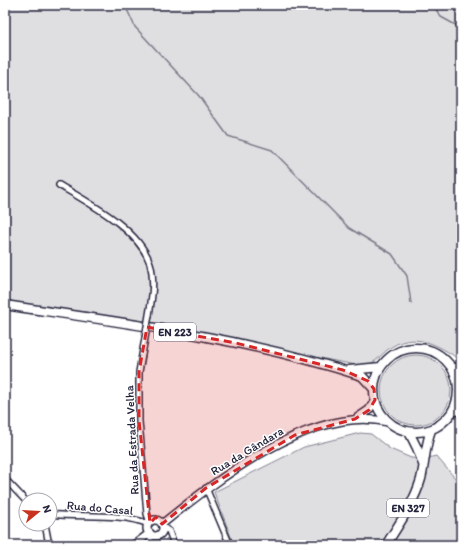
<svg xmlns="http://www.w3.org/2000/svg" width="466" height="550" font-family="Itim,sans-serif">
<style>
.green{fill:#dfdfe2;stroke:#80808e}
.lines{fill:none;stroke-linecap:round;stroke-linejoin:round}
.stream{stroke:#7a7a88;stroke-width:1.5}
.minor-casing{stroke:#22223b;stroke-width:8}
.secondary-casing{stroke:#22223b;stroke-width:10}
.primary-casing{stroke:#22223b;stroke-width:11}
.motorway-casing{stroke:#22223b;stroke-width:12}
.minor{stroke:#fff;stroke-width:5}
.secondary{stroke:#fff;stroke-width:7}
.primary{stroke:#fff;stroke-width:8}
.motorway{stroke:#fff;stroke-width:9}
.minor-bridge-casing{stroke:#22223b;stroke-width:8;stroke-linecap:butt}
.minor-bridge{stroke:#fff;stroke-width:5}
.marked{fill:#d62828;fill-opacity:0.2;stroke:#d62828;stroke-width:3;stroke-dasharray:8 5;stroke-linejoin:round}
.labels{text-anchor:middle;stroke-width:3;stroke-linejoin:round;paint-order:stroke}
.shield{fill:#fff;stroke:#646476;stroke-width:1}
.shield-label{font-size:11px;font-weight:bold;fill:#22223b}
.street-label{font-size:12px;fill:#22223b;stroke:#fff}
</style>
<rect width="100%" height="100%" fill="#fff"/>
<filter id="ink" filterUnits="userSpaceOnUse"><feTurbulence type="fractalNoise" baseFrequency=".025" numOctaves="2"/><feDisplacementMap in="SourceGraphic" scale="8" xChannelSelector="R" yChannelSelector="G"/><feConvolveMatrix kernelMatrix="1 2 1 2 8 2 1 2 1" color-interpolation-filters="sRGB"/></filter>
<g filter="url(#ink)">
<path class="green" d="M5,5H461V361C438,344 413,330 387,350C378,358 374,365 361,366L156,326L5,302Z
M381 390a35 35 0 1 1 70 0a35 35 0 1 1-70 0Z
M360,433L371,434L390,449L411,458L424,459L436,456L461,485V545H234L214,492L304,447Z"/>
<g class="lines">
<path class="stream" d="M125,5L135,27L199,96L228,136L272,150L349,228L392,254L407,276L411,303
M433,5L441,17L461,28"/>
<g class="minor-casing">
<path id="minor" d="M59,185C89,203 138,228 150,263C155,280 152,298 149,315
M145,338L139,372V421L147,514L150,523
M5,479L26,501
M206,488L230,545
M50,514C83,518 117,512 149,524
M45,524L49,545
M163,527L169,531L174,545
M152,534L150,539L152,545"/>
</g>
<g class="secondary-casing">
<path id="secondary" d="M452,367L461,368
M458,381L461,377
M357,418L369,410L375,400
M147 528a8 8 0 1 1 16 0a8 8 0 1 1-16 0Z
M162,524C218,479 313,404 388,422
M134,545L150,533"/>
</g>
<g class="primary-casing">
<path id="primary" d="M5,305C125,323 247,338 362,376L374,389
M374 390a42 42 0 1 1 84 0a42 42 0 1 1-84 0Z
M349,370L381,367
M409,432L417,448L423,464
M386,545C399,524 414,503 421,479C425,463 425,446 431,430"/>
</g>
<g class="motorway-casing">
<path id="motorway" d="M459,388L461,391
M454,411L461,409"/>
</g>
<use href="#minor" class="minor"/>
<use href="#secondary" class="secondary"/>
<use href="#primary" class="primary"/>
<use href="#motorway" class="motorway"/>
<g class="minor-bridge-casing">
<path id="minor-bridge" d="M145,338L149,315"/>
</g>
<use href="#minor-bridge" class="minor-bridge"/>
</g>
</g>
<path class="marked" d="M147,327L236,343L343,370L368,381L374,389L375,400L369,410L355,419L295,435L206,488L162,524L156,517L150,523L139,421V372Z"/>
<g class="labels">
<g class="shield">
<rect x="154" y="323" width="42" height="18" rx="3"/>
<rect x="387" y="499" width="42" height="18" rx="3"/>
</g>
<g class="shield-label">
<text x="175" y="336">EN 223</text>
<text x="408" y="512">EN 327</text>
</g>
<g class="street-label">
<text transform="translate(132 440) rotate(-93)" y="4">Rua da Estrada Velha</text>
<text transform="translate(247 451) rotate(-31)" y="4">Rua da Gândara</text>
<text transform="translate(100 508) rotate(5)" y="4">Rua do Casal</text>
</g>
</g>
<rect width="466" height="550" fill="none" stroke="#fff" stroke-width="20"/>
<rect x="10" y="10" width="446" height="530" fill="none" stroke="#22223b" stroke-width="1.5" filter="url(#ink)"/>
<g transform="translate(38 512) rotate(72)"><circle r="19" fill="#ffffff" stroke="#a7a7b1"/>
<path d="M0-3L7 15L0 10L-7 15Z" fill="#c8321e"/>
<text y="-6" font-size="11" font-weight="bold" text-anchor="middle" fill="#22223b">N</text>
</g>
</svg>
